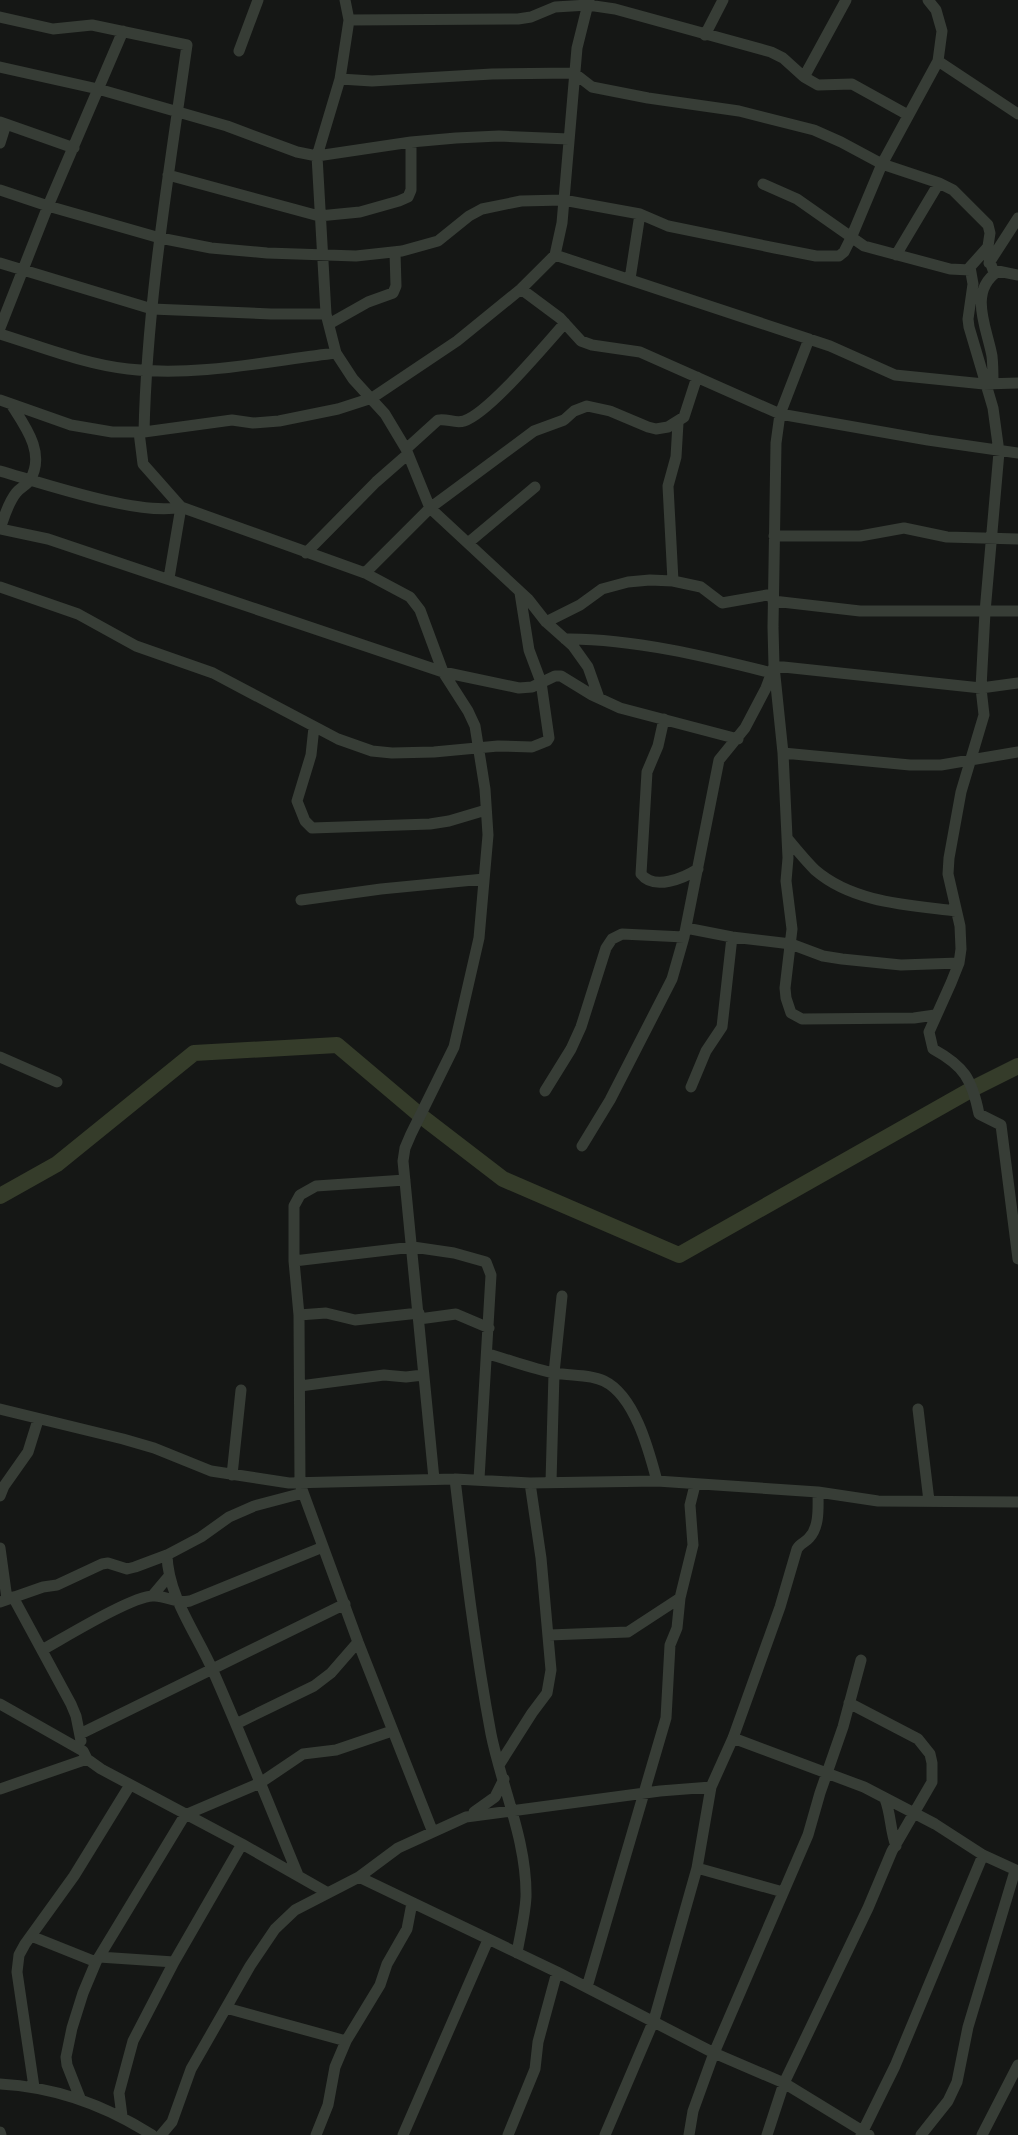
<svg xmlns="http://www.w3.org/2000/svg" width="1018" height="2135" font-family="'Source Sans 3',sans-serif">
<style>
.lines{fill:none;stroke-linecap:round;stroke-linejoin:round}
.river{stroke:#353c2a;stroke-width:16}
.street{stroke:#373d36;stroke-width:11}
</style>
<rect width="100%" height="100%" fill="#151715"/>
<g class="lines">
<path class="river" d="M0,1196L57,1164L194,1053L337,1045L421,1116L503,1179L679,1255L974,1088L1018,1066"/>
<path class="street" d="M345,0L349,20L340,79L317,156L326,314L336,353L353,379L385,414L406,449L430,508L528,599L546,622L573,646L588,667L599,698
M0,17L53,29L92,25L187,45C169,173 147,302 144,432
M349,20L518,19L531,17L555,7L588,5L615,9L771,52L783,58L804,77L818,85L852,84L908,115
M705,35L723,0
M239,51L258,0
M938,61L1018,114
M0,67L98,89L227,126L297,152L317,156L411,142L456,138L499,136L569,139
M804,77L846,0
M340,79L372,81L492,74L574,73L592,87L648,98L739,111L814,130L841,142L882,164L939,183L953,190L988,225L990,233L987,253L993,270L1018,275
M0,122L74,148
M0,143L6,124
M168,175L319,216L360,212L399,201L408,197L411,190V142
M763,184L797,199L864,246L950,269L970,270
M0,190L48,206L160,238L211,248L267,253L356,256L402,251L438,241L469,216L482,209L521,201L563,200L640,214L668,226L775,248L816,256H839L844,252L851,238L882,164L938,61L942,31L936,10L928,0
M987,248L970,267L973,284L968,319L969,327L993,408L999,452L985,612L981,688L984,715L961,792L949,858L948,874L960,926L961,949L959,963L951,983L929,1032L933,1049C964,1066 972,1079 979,1114L1001,1125L1018,1259
M555,255L830,346L895,375L984,384L1018,383
M896,255L939,183
M0,263L152,309L271,314H326
M989,263L1018,218
M630,279L640,214
M521,289L560,318L581,341L592,345L640,352L780,414L928,440L1018,453
M329,324L368,302L393,293L396,286L395,252
M0,328L48,206L123,31
M0,334C42,347 84,364 128,369C197,377 268,361 336,353
M809,339L780,414L776,443L773,627L774,666L783,753L788,858L786,881L792,929L785,988L786,998L791,1013L802,1019L914,1018L935,1015
M993,383C993,374 993,365 992,356C987,328 968,292 997,272
M0,400L71,425L112,432H144L232,420L253,423L279,421L338,409L372,398L457,341L521,289L555,255L562,223L577,48L589,0
M139,432L143,464L181,507L169,578
M406,449L438,420C447,418 455,424 464,421C489,413 545,345 565,323
M0,471C42,483 142,517 181,507L365,573L410,597L420,610L443,672L468,711L475,726L485,789L488,835L479,938L454,1047L411,1134L405,1148L403,1161L434,1479
M0,529L48,539L443,672L519,688L532,687L555,676H561L592,695L620,708L738,739
M0,529C4,517 8,503 16,493C20,488 27,485 30,480C46,453 25,426 11,404
M774,536H860L904,528L947,537L1018,539
M468,543L535,487
M306,553L376,482L408,454
M365,573L430,508L534,431L564,420L574,411L587,406L610,411L648,427L656,429L668,427L684,417L697,377
M673,581L668,486L676,457L678,423
M0,587L78,614L136,646L213,673L338,739L372,751L392,753L434,752L498,746L532,747L547,741L549,738L541,682L529,650L520,593
M773,601L860,611H1018
M546,622L580,605L602,589L628,582L650,580L673,581L701,587L722,603L773,594
M565,639C630,638 709,657 772,673
M664,719L658,746L647,772L641,874C654,891 684,878 698,869
M314,727L311,755L297,801L305,821L312,828L430,824L449,821L486,810
M783,753L910,765H941L1018,752
M787,838C796,849 805,860 815,870C853,903 909,905 956,911
M301,900L381,889L484,879
M686,928L732,937L791,944L823,956L842,959L901,965L959,963
M0,1057L57,1082
M691,1087L706,1051L722,1027L732,937
M545,1091L571,1049L581,1027L606,948L612,939L622,934L684,937
M582,1146L610,1100L672,979L684,937L719,760L745,728L766,688L774,666L981,688L1018,683
M405,1180L316,1186L300,1195L294,1206V1261L299,1315L300,1484L358,1642L432,1830
M294,1261L413,1247L454,1253L486,1262L491,1275L479,1479
M299,1315L326,1313L355,1320L419,1313
M419,1319L456,1314L489,1328
M488,1354C510,1360 532,1369 555,1373C570,1376 590,1374 604,1381C635,1396 649,1451 657,1481
M300,1386L384,1375L406,1377L423,1375
M0,1409L123,1439L154,1448L211,1471L289,1483L455,1479L530,1483L657,1481L818,1492L878,1501L1018,1502
M918,1409L929,1501
M232,1475L241,1390
M455,1479C465,1564 475,1649 491,1734C502,1788 527,1841 526,1897C525,1916 520,1935 517,1953
M551,1482L554,1373L562,1296
M0,1496L4,1486L28,1452L38,1420
M0,1548L7,1599
M167,1555C168,1597 197,1634 213,1671C243,1739 270,1807 298,1875
M153,1595L169,1576
M13,1597L71,1704L76,1716L81,1741
M0,1602L43,1587L57,1585L102,1564L108,1563L127,1569L135,1567L167,1555L201,1537L229,1517L254,1506L303,1493
M549,1635L628,1632L680,1598
M42,1650C64,1638 132,1596 153,1596C166,1595 175,1604 190,1601L323,1547
M0,1704L83,1751L87,1759L101,1769L242,1844L328,1893
M236,1724L314,1686L331,1673L358,1642
M80,1734L345,1604
M733,1738L864,1787L935,1824L983,1855L1018,1871
M499,1765L532,1713L547,1693L551,1670L541,1558L530,1483
M0,1789L87,1759
M885,1799C891,1814 890,1830 896,1846
M474,1812L495,1797L504,1779
M697,1868L783,1892
M359,1877L557,1972L714,2053L784,2083L869,2135
M31,1936L96,1962
M99,1957L174,1962
M587,1987L666,1718L670,1645L677,1628L680,1598L693,1545L690,1505L695,1485
M226,2008L346,2041
M0,2084C56,2087 105,2105 152,2135
M34,2087L17,1972L19,1955L25,1944L74,1876L130,1785
M80,2098L67,2065L66,2057L72,2028L83,1993L96,1962L185,1815L260,1783L303,1754L336,1750L392,1731
M122,2116L119,2093L133,2041L174,1962L242,1844
M0,2132L1,2135
M161,2135L172,2122L191,2069L250,1966L275,1929L295,1910L359,1877L398,1848L466,1817L660,1791L711,1787
M316,2135L328,2105L335,2067L346,2041L380,1985L387,1964L407,1929L412,1903
M403,2135L488,1940
M508,2135L535,2069L538,2042L557,1972
M605,2135L654,2020L697,1868L711,1787L733,1738L780,1607L797,1549C800,1543 805,1543 809,1538C820,1527 818,1506 818,1492
M689,2135L693,2111L714,2053L808,1835L820,1793L843,1727L861,1660
M767,2135L784,2083L868,1908L892,1851L932,1782V1763L930,1754L918,1739L849,1703
M861,2135L895,2066L983,1855
M921,2135L948,2101L957,2082L968,2027L1015,1871
M982,2135L1018,2065"/>
</g>
</svg>
